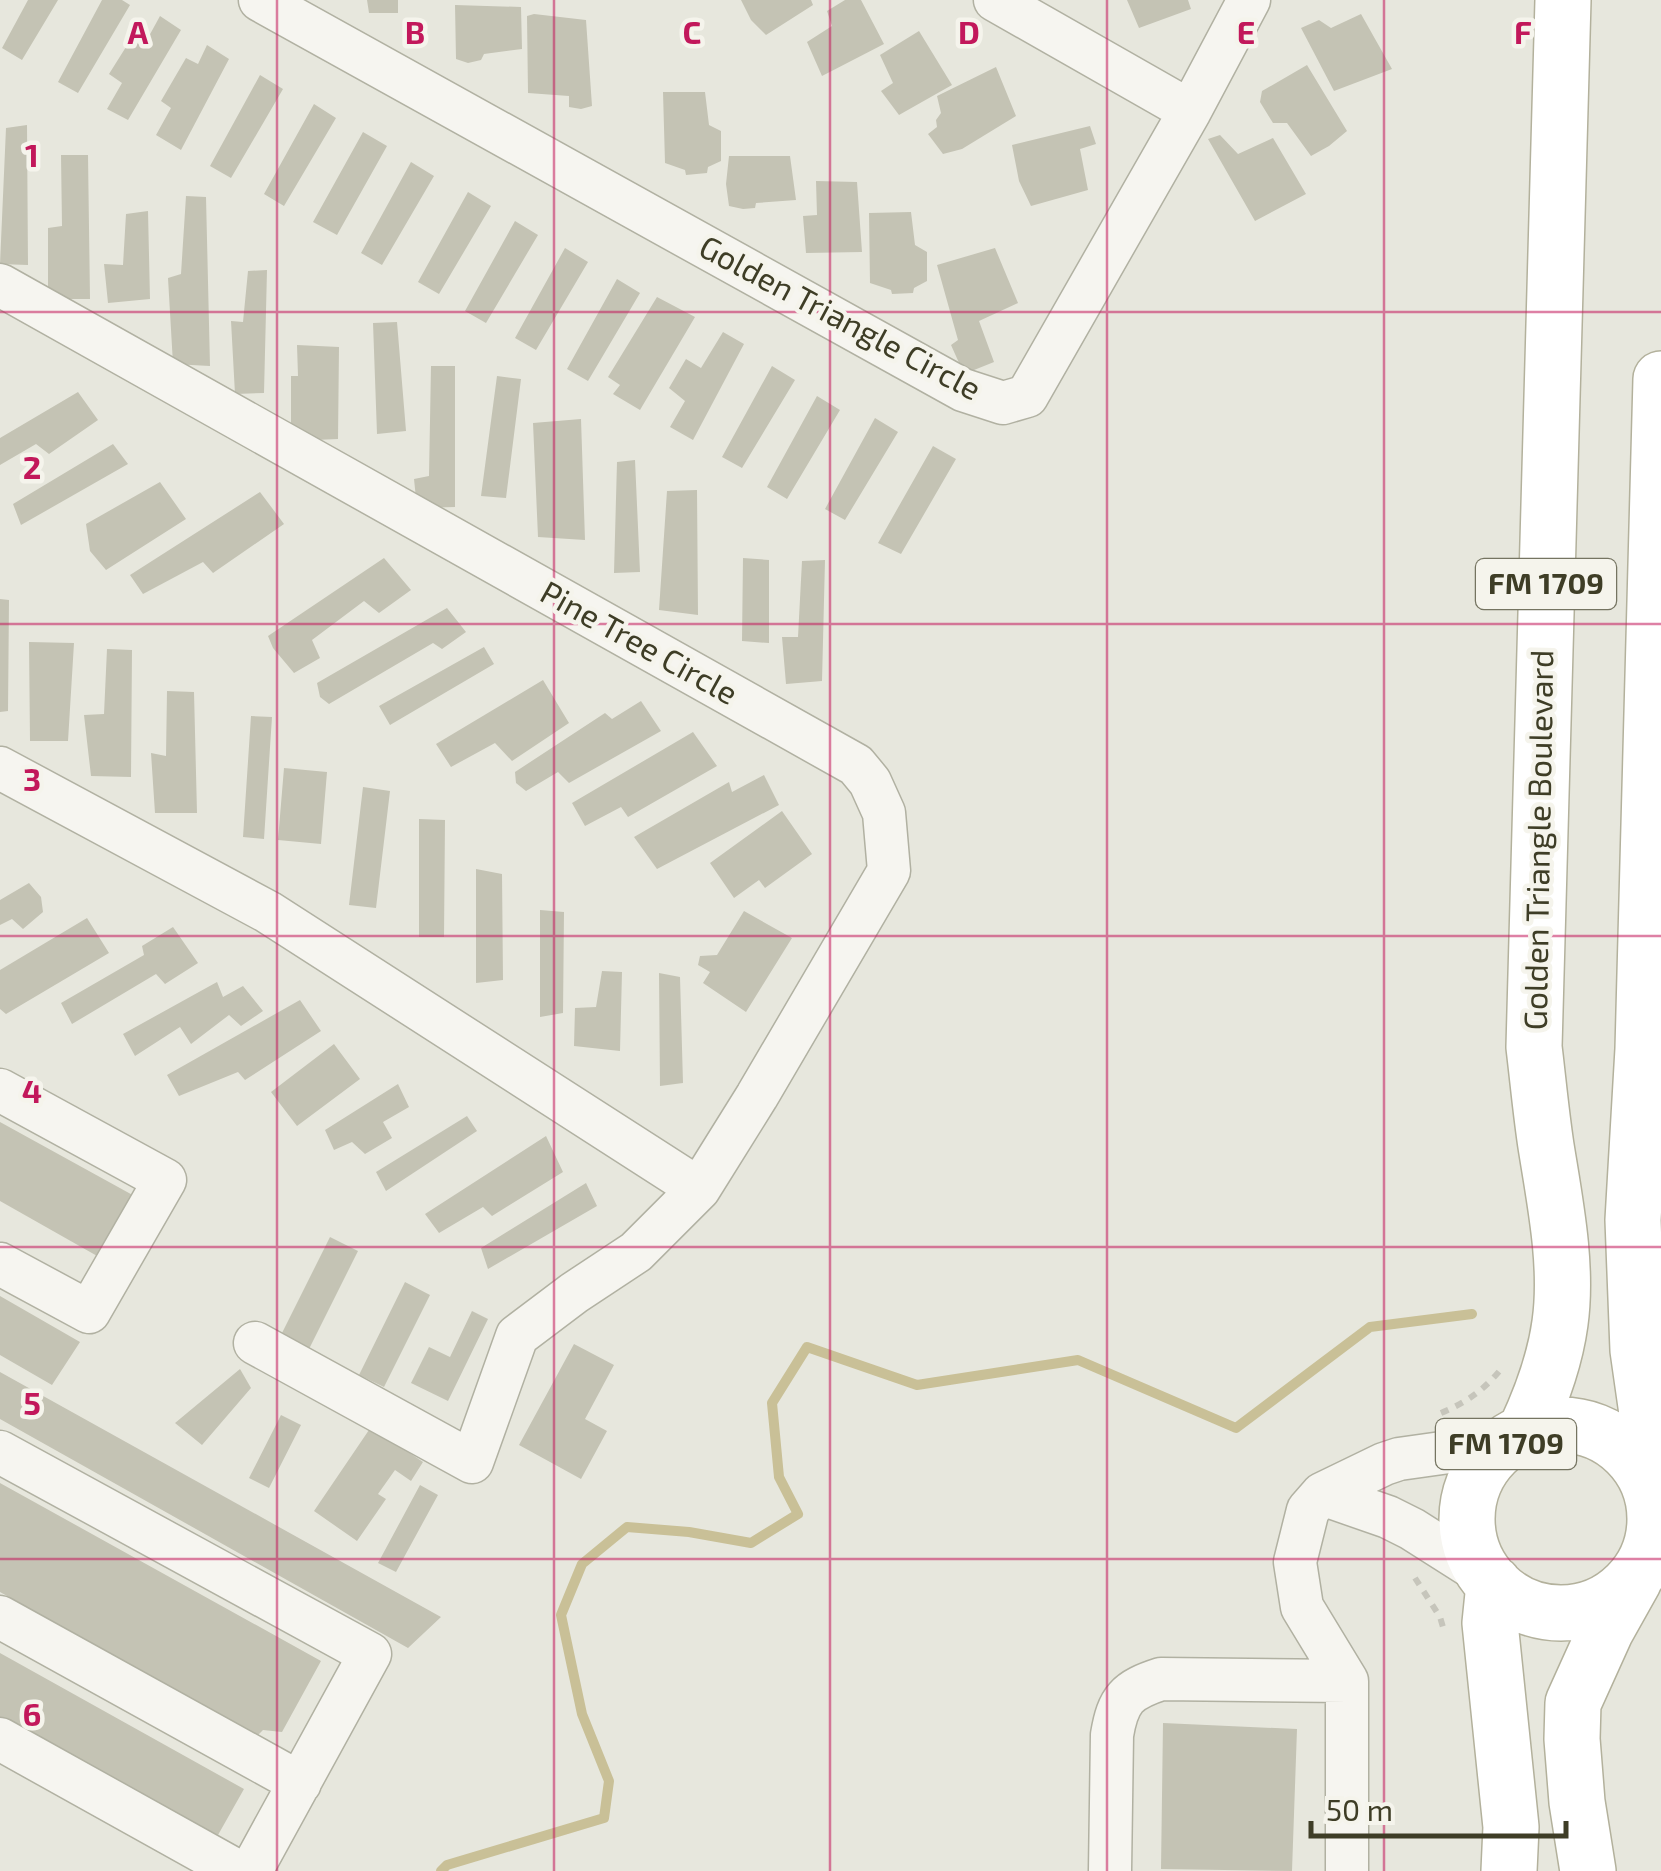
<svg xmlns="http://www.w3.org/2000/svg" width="1661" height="1871" font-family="'Exo 2',sans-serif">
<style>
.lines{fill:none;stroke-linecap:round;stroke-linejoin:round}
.stream{stroke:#c9c097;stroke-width:10}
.building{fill:#c4c3b4}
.minor-casing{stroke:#b1b1a2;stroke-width:45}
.major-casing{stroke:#b3b19c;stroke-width:58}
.path{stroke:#c6c5bb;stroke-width:6;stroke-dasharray:8 8;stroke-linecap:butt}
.minor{stroke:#f6f5f0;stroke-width:42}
.major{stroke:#fff;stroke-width:55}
.grid{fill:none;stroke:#c2185b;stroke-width:2.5;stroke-opacity:0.55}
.labels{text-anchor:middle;stroke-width:9;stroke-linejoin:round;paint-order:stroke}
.shield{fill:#f5f4ec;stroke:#757461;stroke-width:2.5}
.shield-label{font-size:30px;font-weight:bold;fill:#3e3d26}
.street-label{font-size:32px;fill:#3e3d26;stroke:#f5f4ec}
.grid-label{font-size:32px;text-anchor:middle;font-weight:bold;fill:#c2185b;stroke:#f5f4ec;stroke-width:9;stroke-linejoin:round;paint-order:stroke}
</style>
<rect width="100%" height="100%" fill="#e7e7dd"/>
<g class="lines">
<path class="stream" d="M441,1871L447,1865L604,1818L609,1781L582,1714L561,1615L582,1564L627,1527L689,1532L751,1543L798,1514L779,1477L772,1403L807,1347L917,1385L1078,1360L1236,1428L1370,1327L1472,1314"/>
</g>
<path class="building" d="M28,0H58L22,60L2,48Z
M102,0H122L130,5L78,93L58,82Z
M367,0H398V13H369Z
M741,0H811L813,5L766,35L751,20Z
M845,0H861L884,44L822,76L807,42L832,26L827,11Z
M1127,0H1188L1191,9L1139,28Z
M455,5L521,7L522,49L484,54L481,60L468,63L456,59Z
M534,14L586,20L592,106L581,109L569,107V96L528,93L527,16Z
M1361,14L1392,69L1334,91L1301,28L1319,20L1331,28Z
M160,16L181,30L128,120L107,109L122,83L109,74L131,39L143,47Z
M919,31L952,85L899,115L881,91L893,83L880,55Z
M207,45L229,59L181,150L156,135L171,108L161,101L186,58L198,64Z
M1307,65L1347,131L1329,146L1311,156L1287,123H1273L1260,102L1262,91Z
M996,67L1016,116L962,149L943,154L928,134L937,127L936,120L941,113L937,96Z
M260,75L283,89L231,178L210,166Z
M663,92H705L709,125L721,131V161L708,167L707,173L686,175L685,170L665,163Z
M314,104L336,118L284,206L264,194Z
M27,125L28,265L0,264L6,128Z
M1090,126L1096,144L1080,149L1088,190L1031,206L1019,181L1012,145Z
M363,132L387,146L337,235L313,222Z
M1220,135L1238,154L1273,138L1306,194L1255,221L1208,139Z
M61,155H88L90,299H48V228L62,226Z
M729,156H790L796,200L756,203L755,208L743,209L729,206L726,184Z
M411,162L434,176L382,265L361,253Z
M816,181L857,182L862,252L806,253L803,216L817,215Z
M468,192L491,206L439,294L418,282Z
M186,196L206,197L210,366L173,364L168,278L181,274Z
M148,211L150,299L108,303L104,264L123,265L126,214Z
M911,212L915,245L927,252V281L914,288L913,293L892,294L891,290L870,283L869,213Z
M515,221L538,235L486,323L465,311Z
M565,248L588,262L536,350L515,338Z
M995,248L1018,303L979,321L994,362L964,374L951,345L958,340L937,265Z
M267,270L264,393L235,394L231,321L243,322L248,271Z
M617,279L640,293L588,381L567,369Z
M657,297L695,317L640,410L613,394L620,385L608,377Z
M397,322L406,431L377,434L373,323Z
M723,332L744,344L693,440L670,427L685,401L669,388L686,359L701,368Z
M297,345L339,347L338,439L291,441V376H298Z
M431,366H455V507L417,508L414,479L429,476Z
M772,366L795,380L742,468L722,457Z
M497,376L521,379L506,498L481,496Z
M78,392L98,420L49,454L36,444L0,465V438Z
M817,396L840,410L787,499L767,487Z
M875,418L898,432L845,520L825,509Z
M581,419L585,540L538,537L533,423Z
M113,444L128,464L21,525L13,504Z
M933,446L956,459L901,554L878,543Z
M635,460L640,572L614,573L617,462Z
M160,482L186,519L106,570L90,551L86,524Z
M697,490L698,615L659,610L667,491Z
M260,492L284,524L213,573L203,562L143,594L130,575Z
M384,558L411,590L379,613L364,601L312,640L320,658L294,673L273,648L268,636Z
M743,558L769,560V643L742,641Z
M825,560L822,681L786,684L782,637H798L802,561Z
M0,599L9,600L8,711L0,712Z
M447,608L466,632L442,649L433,643L329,704L320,697L317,683Z
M29,642L74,643L68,741H30Z
M484,647L494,664L390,725L379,706Z
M107,649L132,650L131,777L91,776L84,715L104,714Z
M543,680L569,723L512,761L495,743L451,767L436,744Z
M167,691L194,692L197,813H155L151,753L166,756Z
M641,701L661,731L569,783L558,772L526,791L516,783L515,772L605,713L612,719Z
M251,716L272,717L264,839L243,837Z
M693,732L717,766L628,817L621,807L585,826L572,803Z
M284,768L327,772L321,844L278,840Z
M764,775L779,805L657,869L634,837L729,782L732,792Z
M363,787L390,791L376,908L349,905Z
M782,811L812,854L765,888L759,880L734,898L710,863Z
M419,819L445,820L444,937H419Z
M476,869L502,874L503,980L476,983Z
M29,883L41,897L43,912L23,929L12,919L0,925V900Z
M540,910L564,912L563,1013L540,1017Z
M744,911L792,938L746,1012L703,983L710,972L698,965L700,956L717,955Z
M87,918L109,953L6,1014L0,1009V970Z
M173,927L198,963L165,984L156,974L72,1024L61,1003L144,955L142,946Z
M602,971L622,972L620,1051L574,1046L575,1008L596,1007Z
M659,973L680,977L683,1083L660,1086Z
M217,982L223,997L243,986L263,1011L241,1026L229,1015L191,1044L180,1027L135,1056L123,1034Z
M300,1000L321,1031L245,1080L238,1072L179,1096L167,1075Z
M334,1044L360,1079L297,1126L271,1092Z
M398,1084L409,1107L383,1122L392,1138L365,1154L352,1142L334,1150L325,1130Z
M467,1116L477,1131L386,1191L376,1172Z
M0,1122L138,1198L106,1261L0,1201Z
M546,1136L563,1172L492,1216L483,1207L439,1233L425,1214Z
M586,1183L597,1206L488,1269L481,1248Z
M330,1237L358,1251L308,1351L280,1337Z
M405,1282L430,1295L384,1387L359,1375Z
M0,1296L80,1342L52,1385L0,1355Z
M472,1311L488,1319L448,1401L411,1383L429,1347L450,1357Z
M574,1344L614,1365L585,1419L607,1431L581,1479L519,1445Z
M240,1369L251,1388L202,1445L175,1423Z
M0,1372L441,1617L408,1648L0,1419Z
M281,1415L301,1425L269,1488L249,1478Z
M371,1427L423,1462L411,1481L395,1470L378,1494L386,1499L357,1541L314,1511Z
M0,1483L321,1661L282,1732L263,1730L257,1736L0,1592Z
M420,1485L438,1495L396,1572L378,1563Z
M0,1653L244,1789L218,1835L206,1829L198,1836L0,1723Z
M1163,1723L1297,1729L1292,1871L1161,1869Z"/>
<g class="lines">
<g class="minor-casing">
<path id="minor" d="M260,0L963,390L1003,403L1027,396L1190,111L1249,0
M995,0L1190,111
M0,285L856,765L870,782L884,813L889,871L757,1096L699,1189L636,1252L574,1293L517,1336L472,1462L255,1343
M0,768L268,912L699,1189
M0,1090L165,1180L89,1312L0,1264
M0,1452L370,1654L251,1871
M1322,1494L1388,1517L1412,1529L1486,1576
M0,1617L300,1783
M0,1739L237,1871
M1110,1871L1112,1735C1118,1699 1127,1690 1161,1679L1347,1681
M1347,1871V1681L1302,1607L1295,1562L1308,1510L1322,1494L1384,1464L1399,1459L1456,1451L1516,1437"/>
</g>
<g class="major-casing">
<path id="major" d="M1467 1519a94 94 0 1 1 188 0a94 94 0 1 1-188 0Z
M1525,1432C1541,1398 1555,1360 1560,1323C1568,1266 1555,1202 1546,1146C1541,1113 1538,1080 1534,1047L1563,0
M1644,1469L1651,1441L1638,1350L1633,1220L1643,1049L1661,379
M1494,1584L1490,1623L1511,1827L1509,1871
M1588,1871L1577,1802L1572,1739L1573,1703L1606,1630L1634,1580"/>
</g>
<path class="path" d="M1441,1413C1467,1402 1484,1390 1502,1368
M1415,1578L1440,1617L1443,1627"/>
<use href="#minor" class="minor"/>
<use href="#major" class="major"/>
</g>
<path class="grid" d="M277,0V1871M554,0V1871M830,0V1871M1107,0V1871M1384,0V1871M0,312H1661M0,624H1661M0,936H1661M0,1247H1661M0,1559H1661"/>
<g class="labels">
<g class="shield">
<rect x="1476" y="559" width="140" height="50" rx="8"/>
<rect x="1436" y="1419" width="140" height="50" rx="8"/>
</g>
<g class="shield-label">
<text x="1546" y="594">FM 1709</text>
<text x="1506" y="1454">FM 1709</text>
</g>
<g class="street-label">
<text transform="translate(840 318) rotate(28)" y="11">Golden Triangle Circle</text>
<text transform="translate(639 643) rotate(29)" y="11">Pine Tree Circle</text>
<text transform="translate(1539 840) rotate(-89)" y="11">Golden Triangle Boulevard</text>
</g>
</g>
<g class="grid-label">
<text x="138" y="44">A</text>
<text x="415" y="44">B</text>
<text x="692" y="44">C</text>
<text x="969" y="44">D</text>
<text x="1246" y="44">E</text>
<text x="1523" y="44">F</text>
<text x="32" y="167">1</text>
<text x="32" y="479">2</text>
<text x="32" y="791">3</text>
<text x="32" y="1103">4</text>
<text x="32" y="1415">5</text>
<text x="32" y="1726">6</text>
</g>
<path d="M1311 1821v15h255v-15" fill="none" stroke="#3e3d26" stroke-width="5"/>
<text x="1326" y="1821" font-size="30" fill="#3e3d26" stroke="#f5f4ec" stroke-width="8" paint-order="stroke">50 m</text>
</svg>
